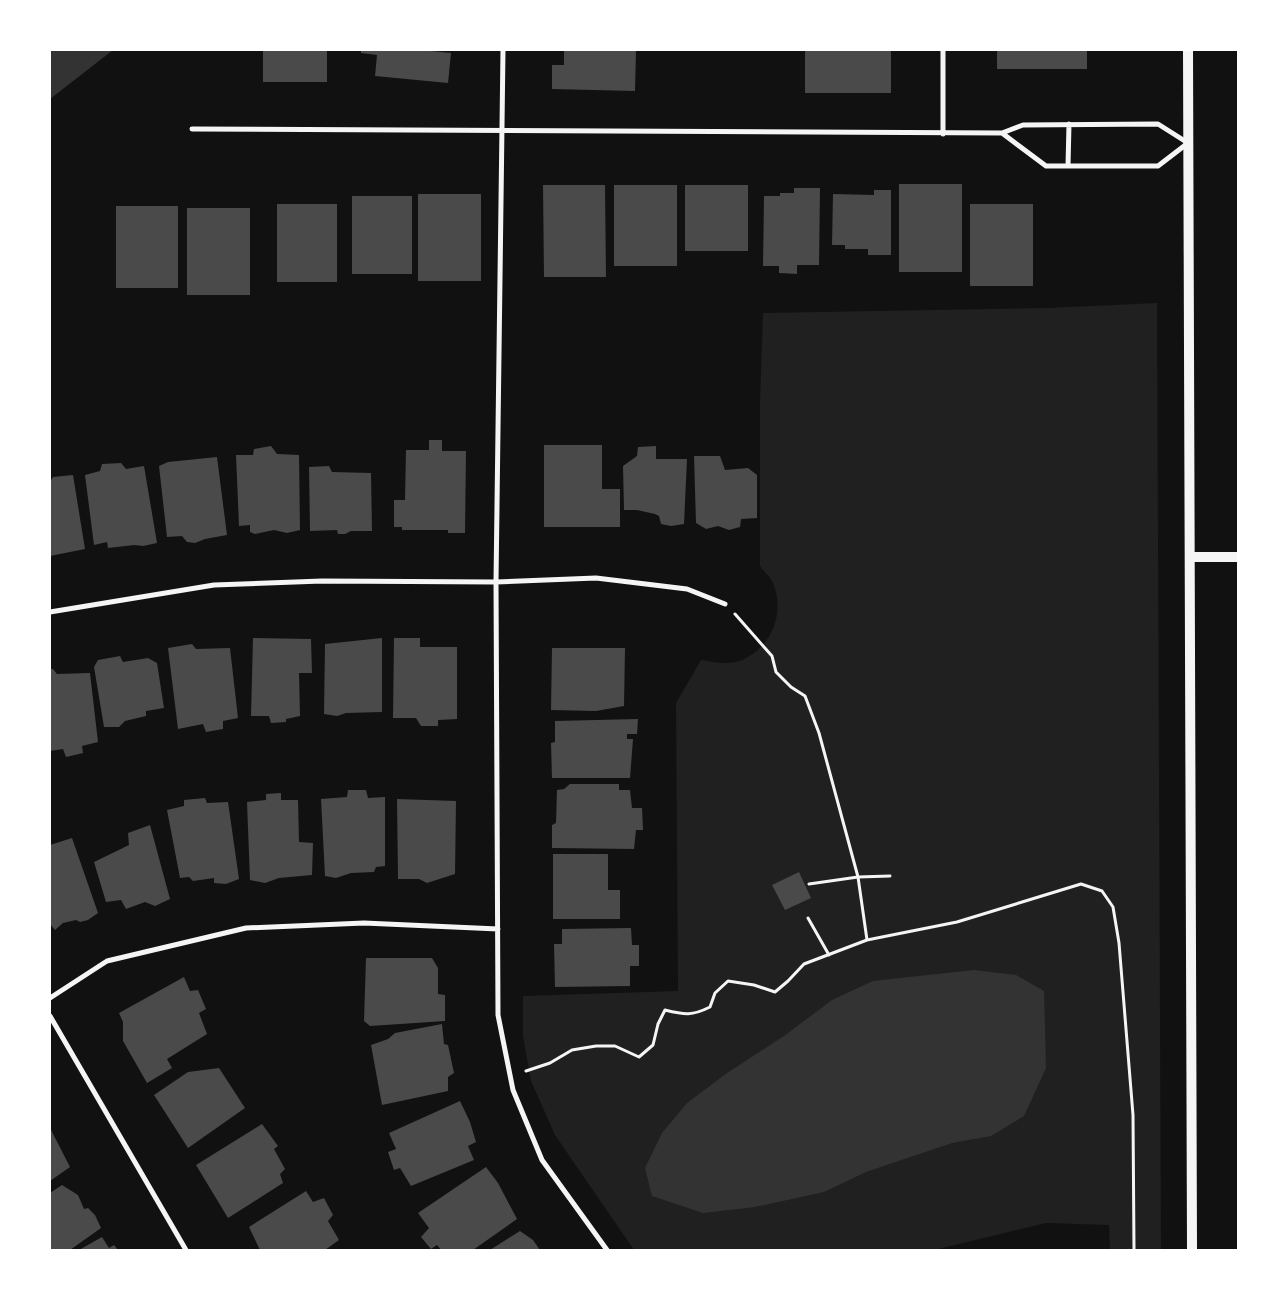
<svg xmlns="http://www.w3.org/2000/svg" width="1288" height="1300" font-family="'Asap Condensed',sans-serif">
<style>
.green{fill:#202020}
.water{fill:#333}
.building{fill:#4a4a4a}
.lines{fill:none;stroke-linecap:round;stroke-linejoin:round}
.path{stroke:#f5f5f5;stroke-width:3}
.minor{stroke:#f5f5f5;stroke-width:5}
.secondary{stroke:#f5f5f5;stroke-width:10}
</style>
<rect width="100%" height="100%" fill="#111"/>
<path class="green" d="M1157,303L1161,1250H1110L1109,1225L1046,1223L934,1250H634L555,1135L531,1081L523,1036V996L678,991L676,703L701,660C714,662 727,665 739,661C771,650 787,611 772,581C769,576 763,571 760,566V403L763,313L1048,308Z"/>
<path class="water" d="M50,50H113L50,99Z
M974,970L1016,975L1044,991L1046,1068L1024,1116L991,1136L952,1143L866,1172L824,1192L755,1207L703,1213L652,1196L645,1168L662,1133L687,1103L727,1073L784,1036L832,1000L873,981Z"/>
<path class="building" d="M263,50H327V82H263Z
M361,50H431V51L451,53L448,83L375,76L377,55L361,53Z
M564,50H636L635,91L552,89V65H564Z
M805,50H891V93H805Z
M997,50H1087V69H997Z
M899,184H962V272H899Z
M543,185H605L606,277H544Z
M614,185H677V266H614Z
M685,185H748V251H685Z
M794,188H820L819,265H797V274L779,273V266H763L764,196H780V193H794Z
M874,190H891V255H868V249H845V245H832L833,194L874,195Z
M418,194H481V281H418Z
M352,196H412V274H352Z
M277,204H337V282H277Z
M970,204H1033V286H970Z
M116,206H178V288H116Z
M187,208H250V295H187Z
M429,440H442V451H466L465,533H448V530H402V527H394V500H405L406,450H429Z
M544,445H602V489H620V527H544Z
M271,446L277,454L299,455L300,530L287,533L274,530L255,534L250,532V525L239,526L236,455H253L254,449Z
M656,446V459H687L684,524L671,526L661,524L659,516L655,514L637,510H624L623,466L637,456L638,447Z
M694,456H720L725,470L748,468L757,475V518L741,519L740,527L729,530L718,526L706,529L696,523Z
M217,457L227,535L205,539L195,543L187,542L182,536L167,537L159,466L168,462Z
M121,463L126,469L144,466L157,543L143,546L134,545L108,548L107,542L94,545L85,475L100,471L102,464Z
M329,466L332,472L371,473L372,531H351L345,534H338L337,530L310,531L309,467Z
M73,475L85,549L50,556V482L53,477Z
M253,638L311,639L312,673H299L300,716L286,719V722L271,723L269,716H251Z
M382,638V712L346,713L337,716L324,714L325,644Z
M394,638H420V647H457V719L438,720V726H421L416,718H393Z
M192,644L196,649L230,648L238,718L223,721V729L206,732L203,724L178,729L168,648Z
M552,648H625L624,706L596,711L551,710Z
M120,656L123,662L148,658L157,663L164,708L146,711V716L125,721L119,727H104L94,667L98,660Z
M50,669H53L57,674L90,673L98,742L82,746L83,753L66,757L63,749L50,751Z
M638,719L637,734H627V739H633L630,778H552L551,743L555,742V721Z
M570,784H619V790H630L632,808H642L643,830H636L634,849L552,848V825L556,823L557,790L564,789Z
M348,790H366L368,798L385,797V866L376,867L374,872L351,873L336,878L325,876L321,799L347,797Z
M281,793V800H298L299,842L313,843L312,875L279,878L265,883L250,880L247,802L266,800V794Z
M205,798L207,803L228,802L239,879L226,884L214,883V878L193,881L189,877L180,878L167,810L184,806V800Z
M397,799L456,801L455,874L427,883L419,879H398Z
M150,825L170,899L155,906L145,902L126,909L121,900L106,902L94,862L129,845L128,833Z
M72,838L98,913L88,920L80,922L76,920L63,923L55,930L50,924V845Z
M553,854H608V890H620V919H553Z
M799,872L811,898L785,910L772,885Z
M631,928L632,945H639V966H630V986L555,987L554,944H562V929Z
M366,958H432L438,968V994L445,995V1021L370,1026L364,1021Z
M184,977L190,991L198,990L206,1009L199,1013L207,1034L167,1059L172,1068L147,1083L123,1041V1022L119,1013Z
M442,1024L444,1044L448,1045L454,1073L448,1077V1091L382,1105L371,1045L388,1039L395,1033Z
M219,1068L245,1108L188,1148L154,1095L188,1072Z
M460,1101L470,1122L476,1142L468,1146L474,1160L411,1186L400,1168L394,1170L388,1152L396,1149L389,1133Z
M262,1124L278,1146L274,1149L285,1169L280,1174L283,1183L228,1218L196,1165Z
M50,1128L70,1167L50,1181Z
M486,1167L498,1183L517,1219L473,1250H441L437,1245L431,1249L421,1237L429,1228L418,1213Z
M62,1185L78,1195L84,1209L88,1208L95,1215L101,1228L70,1250H50V1193Z
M306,1191L313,1202L324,1198L333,1215L328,1221L339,1240L325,1250H260L249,1227Z
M520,1231L533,1240L540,1250H490Z
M102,1237L109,1248L114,1245L118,1250H79Z"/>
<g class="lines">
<path class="path" d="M735,614L772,656L776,672L791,687L805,696L819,733L858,877L867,940
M809,884L858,877L890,876
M808,918L829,955
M526,1071L550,1063L572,1050L596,1046H615L639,1057L653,1045L658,1024L665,1010C685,1015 692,1016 710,1007L715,993L728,981L754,985L775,992L788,981L804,964L867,940L957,922L1081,884L1102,891L1113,907L1119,943L1133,1115L1134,1250"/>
<path class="minor" d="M503,50L496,582L498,1015L513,1090L542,1160L607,1250
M943,50V134
M1158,124L1188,143L1158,166H1046L1002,133L1023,125Z
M192,129L1002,133
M1068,166L1069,124
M50,612L214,585L322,581L496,582L596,578L687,589L725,604
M50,998L107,961L246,928L364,923L498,929
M50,1016L186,1250"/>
<path class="secondary" d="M1188,50L1192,1250
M1190,557H1238"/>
</g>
<rect width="1288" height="1300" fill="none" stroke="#ffffff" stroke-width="102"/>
</svg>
